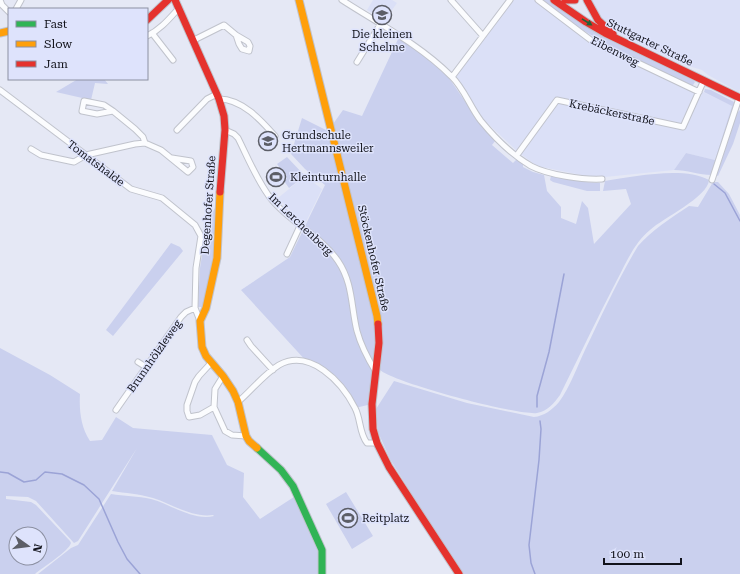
<svg xmlns="http://www.w3.org/2000/svg" width="740" height="574" font-family="'Roboto Serif',serif">
<style>
.built{fill:#dbe0f7}
.green{fill:#cad0ee;fill-rule:evenodd}
.lines{fill:none;stroke-linecap:round;stroke-linejoin:round}
.stream{stroke:#9ba3d6;stroke-width:1.5}
.street-casing{stroke:#c0c3cc;stroke-width:7}
.fast-casing{stroke:#c0c3cc;stroke-width:9}
.slow-casing{stroke:#c0c3cc;stroke-width:9}
.jam-casing{stroke:#c0c3cc;stroke-width:9}
.street{stroke:#fbfcfe;stroke-width:5}
.fast{stroke:#30b455;stroke-width:7}
.slow{stroke:#ff9f0a;stroke-width:7}
.jam{stroke:#e5322d;stroke-width:7}
.oneway{fill:#216438}
.labels{text-anchor:middle;stroke-width:3;stroke-linejoin:round;paint-order:stroke}
.poi-label{font-size:11px;fill:#12131b;stroke:#dee3fc;text-anchor:start}
.street-label{font-size:11px;fill:#12131b;stroke:#dee3fc}
</style>
<rect width="100%" height="100%" fill="#e5e8f5"/>
<path class="built" d="M373,0H392L397,3L385,20L367,10Z
M511,0H542L576,26L599,40L690,86L733,106L715,160L686,153L674,170L605,177H591L537,166L518,152L483,119L455,75Z
M589,0H740V89L739,92L708,75L702,70L682,64L615,32L598,15Z
M305,176L322,189L305,224L278,198Z"/>
<path class="green" d="M542,0H551L600,33L693,80L695,82L693,85L691,86L603,42L576,26Z
M399,37L429,60L449,78L482,126L495,141L492,145L513,163L517,159L523,163V167L533,172L544,175L547,191L561,207V218L576,224L582,201L588,208L594,244L631,204L626,189L603,191L605,181C633,177 683,166 709,180C708,197 663,218 650,230C634,243 626,263 617,280C597,318 579,357 560,395C554,403 548,411 537,413C519,416 390,382 379,369L380,318L370,269L366,272L377,316L372,404L355,408L332,377L308,363L241,290L290,257L325,185L305,169L291,154L302,118L328,131L343,110L362,116Z
M78,79H104L108,84L95,83L91,100L56,92Z
M705,89L711,90L736,103L712,175C699,175 687,170 674,170L686,153L715,160L732,106L704,92Z
M740,110V123L733,144L718,176L716,175L736,114Z
M287,157L305,176L289,188L284,181L287,178L277,164Z
M554,175L584,182L600,183V191H587L553,182L550,180L551,176Z
M713,182H718L729,194L740,215V574H461L390,459L378,432L376,409L394,381L467,403L534,417C544,416 552,410 559,402C570,387 577,367 585,350C602,315 618,279 638,246C652,230 671,218 689,206L698,207Z
M215,208C217,242 211,274 204,307H198L200,268L205,237L204,228Z
M171,243L180,247L183,251L113,336L106,330Z
M0,348L50,375L80,394C79,411 81,427 90,441L102,440L116,417L133,428L212,435L227,465L244,473L243,497L260,519L297,495L319,549L320,574H38L71,548L78,545L111,494C124,496 138,496 151,499C170,504 193,521 214,516L213,515C192,518 172,504 153,498C140,494 125,493 112,491L137,448L78,541L74,543L36,501L28,497L6,496V499L31,502L36,505L70,541L71,543C68,552 43,567 35,574H0ZM16,534H40V558H16Z
M346,492L373,536L352,549L326,504Z"/>
<g class="lines">
<path class="stream" d="M714,184L725,193L740,221
M537,407V396L549,352L564,274
M0,472L8,473L24,482L36,480L45,472L62,474L84,485L99,499L118,542L127,559L140,574
M535,574L531,563L529,545L539,460L541,429L540,421"/>
<g class="street-casing">
<path id="street" d="M0,0L2,5L9,12
M342,0C379,24 419,44 451,76C464,88 470,107 481,121C495,138 512,155 531,166C548,175 583,180 602,179
M451,0L483,36
M538,0L592,41L699,92
M16,9L21,0
M152,33L173,60
M147,36C160,30 169,19 179,8
M194,40L224,25L236,35L239,44L242,49L249,51L250,46L248,42L236,35
M357,62L381,23
M452,77L510,0
M0,90L131,189L162,198L195,225L201,236L196,268L195,308L200,321
M219,99C242,99 261,120 275,136
M113,111L97,114L82,111L84,101L104,105L113,111L135,129L143,137L145,143
M177,130L207,99L217,94
M225,130L234,134L238,138C248,158 258,183 272,200C291,223 321,236 338,261C353,283 351,307 357,331C361,346 368,359 376,372
M31,149L41,155L74,162L86,155L135,144L145,143L161,150L188,172L193,167L191,161L172,158
M517,155L557,100L683,127L704,80
M712,180L739,98
M287,254L300,226
M247,340L251,346L273,370
M138,362L146,367
M211,363L199,376L195,382L187,405V411L189,417L200,415L214,407
M223,376L215,389L214,407L225,431L232,435L246,436
M238,402C251,391 264,374 279,365C310,348 342,382 355,408C361,419 359,433 367,443H377
M116,410L181,317L186,312L195,308"/>
</g>
<g class="fast-casing">
<path id="fast" d="M257,448L281,470L293,486L322,550V574"/>
</g>
<g class="slow-casing">
<path id="slow" d="M299,0L377,316L378,324
M0,33L9,31
M220,192L217,258L206,308L200,321L202,347L206,356L223,376L233,391L238,402L246,436L249,441L257,448"/>
</g>
<g class="jam-casing">
<path id="jam" d="M175,0L219,99L224,116L225,130L220,192
M554,0L586,22L605,33L740,98
M565,0H575
M587,0L598,20L613,34
M147,20L168,0
M378,324L379,343L372,404L373,429L377,443L389,467L459,574"/>
</g>
<use href="#street" class="street"/>
<use href="#fast" class="fast"/>
<use href="#slow" class="slow"/>
<use href="#jam" class="jam"/>
</g>
<defs><path id="oneway-solid" d="M-6-.8H1V-3.2L6.5 0L1 3.2V.8H-6Z"/></defs>
<use class="oneway" href="#oneway-solid" transform="translate(587 22) rotate(32)"/>
<defs>
<g id="school-ring" transform="scale(1)"><circle r="9.5" fill="#dee3fc" stroke="#5c5e67" stroke-width="1.5"/><path d="M0-5L7-2L0 1L-7-2ZM-4 1L0 2.5L4 1V4Q0 6-4 4Z" fill="#5c5e67"/></g>
<g id="stadium-ring" transform="scale(1)"><circle r="9.5" fill="#dee3fc" stroke="#5c5e67" stroke-width="1.5"/><path d="M0-5a6.5 5 0 1 0 0 10a6.5 5 0 1 0 0-10ZM-3.5-1.8h7v3.6h-7Z" fill="#5c5e67"/></g>
</defs>
<g fill-rule="evenodd">
<use href="#school-ring" x="382" y="15"/>
<use href="#school-ring" x="268" y="141"/>
<use href="#stadium-ring" x="276" y="177"/>
<use href="#stadium-ring" x="348" y="518"/>
</g>
<g class="labels">
<g class="poi-label">
<text x="382" y="38" text-anchor="middle">Die kleinen<tspan x="382" dy="13">Schelme</tspan></text>
<text x="282" y="139">Grundschule<tspan x="282" dy="13">Hertmannsweiler</tspan></text>
<text x="290" y="181">Kleinturnhalle</text>
<text x="362" y="522">Reitplatz</text>
</g>
<g class="street-label">
<text transform="translate(650 42) rotate(26)" y="4">Stuttgarter Straße</text>
<text transform="translate(615 51) rotate(27)" y="4">Eibenweg</text>
<text transform="translate(612 112) rotate(12)" y="4">Krebäckerstraße</text>
<text transform="translate(96 163) rotate(37)" y="4">Tomatshalde</text>
<text transform="translate(208 205) rotate(-86)" y="4">Degenhofer Straße</text>
<text transform="translate(301 224) rotate(44)" y="4">Im Lerchenberg</text>
<text transform="translate(374 258) rotate(77)" y="4">Stöckenhofer Straße</text>
<text transform="translate(154 356) rotate(-55)" y="4">Brunnhölzleweg</text>
</g>
</g>
<rect x="8" y="8" width="140" height="72" fill="#dee3fc" stroke="#8c90a2"/>
<rect x="16" y="21" width="20" height="6" fill="#30b455" stroke="#8c90a2"/>
<text x="44" y="28" font-size="12" fill="#12131b">Fast</text>
<rect x="16" y="41" width="20" height="6" fill="#ff9f0a" stroke="#8c90a2"/>
<text x="44" y="48" font-size="12" fill="#12131b">Slow</text>
<rect x="16" y="61" width="20" height="6" fill="#e5322d" stroke="#8c90a2"/>
<text x="44" y="68" font-size="12" fill="#12131b">Jam</text>
<g transform="translate(28 546) rotate(104)"><circle r="19" fill="#dee3fc" stroke="#8c90a2"/>
<path d="M0-3L7 15L0 10L-7 15Z" fill="#5c5e67"/>
<text y="-6" font-size="11" font-weight="bold" text-anchor="middle" fill="#12131b">N</text>
</g>
<path d="M604 558v6h77v-6" fill="none" stroke="#12131b" stroke-width="2"/>
<text x="610" y="558" font-size="12" fill="#12131b" stroke="#dee3fc" stroke-width="3" paint-order="stroke">100 m</text>
</svg>
